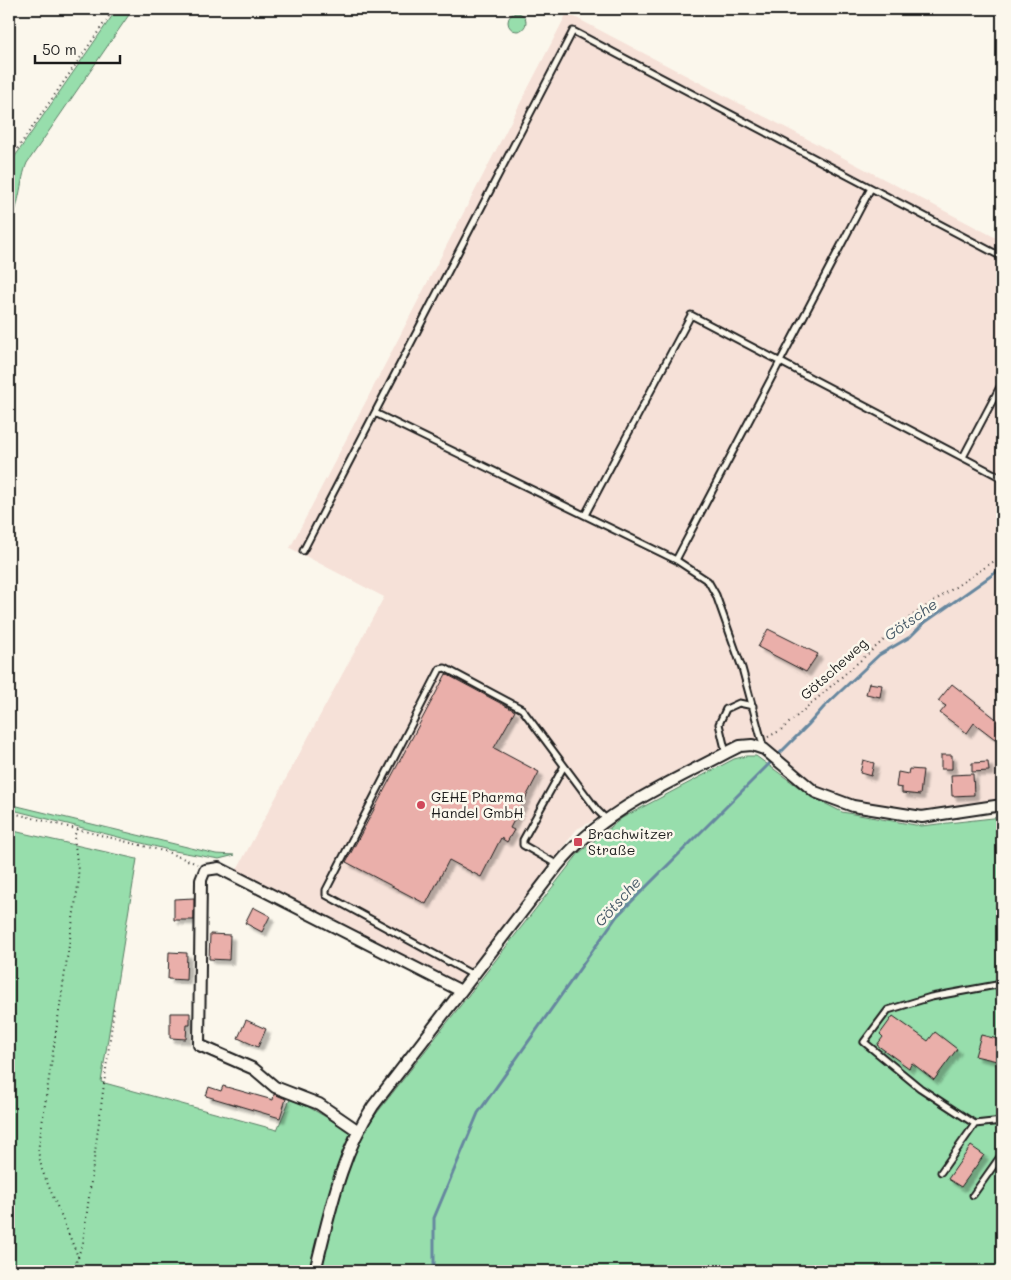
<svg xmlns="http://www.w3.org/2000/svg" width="1011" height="1280" font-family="Mali,sans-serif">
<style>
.built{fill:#f6e1d8}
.green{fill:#97deac;stroke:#5a7d64}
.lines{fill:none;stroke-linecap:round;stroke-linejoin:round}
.stream{stroke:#66879f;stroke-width:3}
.building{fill:#eaafaa;stroke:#1c1c1c;filter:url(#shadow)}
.lane-casing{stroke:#1c1c1c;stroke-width:9}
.street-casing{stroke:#1c1c1c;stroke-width:14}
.path{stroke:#1c1c1c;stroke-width:2;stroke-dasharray:1 4;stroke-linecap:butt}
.lane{stroke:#fbf7ec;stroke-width:5}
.street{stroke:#fbf7ec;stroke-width:10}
.poi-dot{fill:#d1495b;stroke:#fbf7ec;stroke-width:2}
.labels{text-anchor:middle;stroke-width:5;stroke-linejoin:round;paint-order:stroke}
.street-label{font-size:14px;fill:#1c1c1c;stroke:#fbf7ec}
.poi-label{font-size:14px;fill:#1c1c1c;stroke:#fbf7ec;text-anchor:start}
.water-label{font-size:15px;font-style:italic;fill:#475a68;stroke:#fbf7ec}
</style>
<defs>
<filter id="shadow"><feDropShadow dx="4.5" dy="4.5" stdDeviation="1" flood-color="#0004"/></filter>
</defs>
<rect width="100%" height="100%" fill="#fbf7ec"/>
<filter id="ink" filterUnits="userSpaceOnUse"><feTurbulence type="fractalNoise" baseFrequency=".02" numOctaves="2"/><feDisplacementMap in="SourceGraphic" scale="10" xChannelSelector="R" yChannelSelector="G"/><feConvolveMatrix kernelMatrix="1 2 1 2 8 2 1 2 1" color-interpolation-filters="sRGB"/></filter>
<g filter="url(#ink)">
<path class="built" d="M567,13L1002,241V805L922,817L853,806L815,792L764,749L740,746L577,829L465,977L454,985L235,873L384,597L290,548Z"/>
<path class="green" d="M117,9H133L27,163C20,179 19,213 9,223V165Z
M508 22a9 9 0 1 1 18 0a9 9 0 1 1-18 0Z
M746,756H756L812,797L842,812L921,826L1002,817V1271H9V830L137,859L101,1082L277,1130L291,1097L359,1136L579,853L622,818L734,759Z
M9,804L216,854L235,855L219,859L169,850L9,809Z"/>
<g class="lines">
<path class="stream" d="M434,1271V1218L478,1113L617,916L808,725L824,707L879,655L910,637L924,623L1002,568"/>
</g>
<path class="building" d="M768,629L818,654L806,672L758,647Z
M446,674L515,711L494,748L539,772L510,828L514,830L507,842L501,838L481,877L449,860L426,904L346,862Z
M869,683L882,685L880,697L866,694Z
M952,684L1000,722L997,726L1002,730L995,739L974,723L967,733L940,713L946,706L938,701Z
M941,755H952V769H941Z
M863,760L874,763L871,776L860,773Z
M988,762L989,771L972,772V763Z
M909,769L923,770L920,795L902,793V788L896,787L898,772L908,774Z
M973,774L974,795L952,796L951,775Z
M194,898V920H174V899Z
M253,907L270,916L262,932L245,923Z
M210,934L230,935L229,960L209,959Z
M169,952L187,953L186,980L168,979Z
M170,1013H190V1025H187L186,1039L170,1038Z
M893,1016L928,1041L935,1032L957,1049L934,1080L912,1063L909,1068L877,1045L883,1037L880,1034Z
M246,1020L266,1029L258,1047L238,1038Z
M981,1035L1002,1040L997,1061L975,1056Z
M223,1086L273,1100L274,1094L286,1099L280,1118L206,1096L209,1087L221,1091Z
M971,1146L984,1155L961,1187L948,1179Z"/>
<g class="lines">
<g class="lane-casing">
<path id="lane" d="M375,413L676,560L708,581L716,595L742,668L764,749
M963,457L1002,383
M585,515L691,315L1002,478
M303,551L573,31L1002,257
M676,560L871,188
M726,753L719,724L726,709L739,703L753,706
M558,865L523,845V840L564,766
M473,975L326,895V890L440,669L445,668L522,709L597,810L605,818
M975,1124L920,1088L864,1042L888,1010L931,997L1002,984
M941,1172L975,1124L1002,1121
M973,1195L1002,1154"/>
</g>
<g class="street-casing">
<path id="street" d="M357,1130L319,1104L275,1087L254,1069L199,1045L201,880L205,870L219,868L461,991
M315,1271C330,1213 340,1156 373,1106L558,865C602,811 666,785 726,753L740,746L752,745L764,749L815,792L853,806L922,817L1002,805"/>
</g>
<path class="path" d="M9,161L114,9
M768,737L781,730L910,617L1002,556
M9,812L167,852L197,864
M78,829L74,836L79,879L38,1151L42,1170L79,1259
M73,1271L83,1242L114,1009"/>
<use href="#lane" class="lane"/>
<use href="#street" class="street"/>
</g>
</g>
<g class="poi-dot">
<circle cx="421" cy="805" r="5"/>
<rect x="573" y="837" width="10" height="10" rx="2.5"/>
</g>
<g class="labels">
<g class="street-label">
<text transform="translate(834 669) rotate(-42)" y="5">Götscheweg</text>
</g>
<g class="poi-label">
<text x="431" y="802">GEHE Pharma<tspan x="431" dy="16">Handel GmbH</tspan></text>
<text x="588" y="839">Brachwitzer<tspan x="588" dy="16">Straße</tspan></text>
</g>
<g class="water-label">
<text transform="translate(911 620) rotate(-35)" y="5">Götsche</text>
<text transform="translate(618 902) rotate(-48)" y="5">Götsche</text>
</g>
</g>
<rect width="1011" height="1280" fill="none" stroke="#fbf7ec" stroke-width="30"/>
<rect x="15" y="15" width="981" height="1250" fill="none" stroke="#1c1c1c" stroke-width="2" filter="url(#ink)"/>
<path d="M35 55v8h85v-8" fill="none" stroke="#1c1c1c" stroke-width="2.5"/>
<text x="42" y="55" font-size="15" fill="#1c1c1c" stroke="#fbf7ec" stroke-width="4" paint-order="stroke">50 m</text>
</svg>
